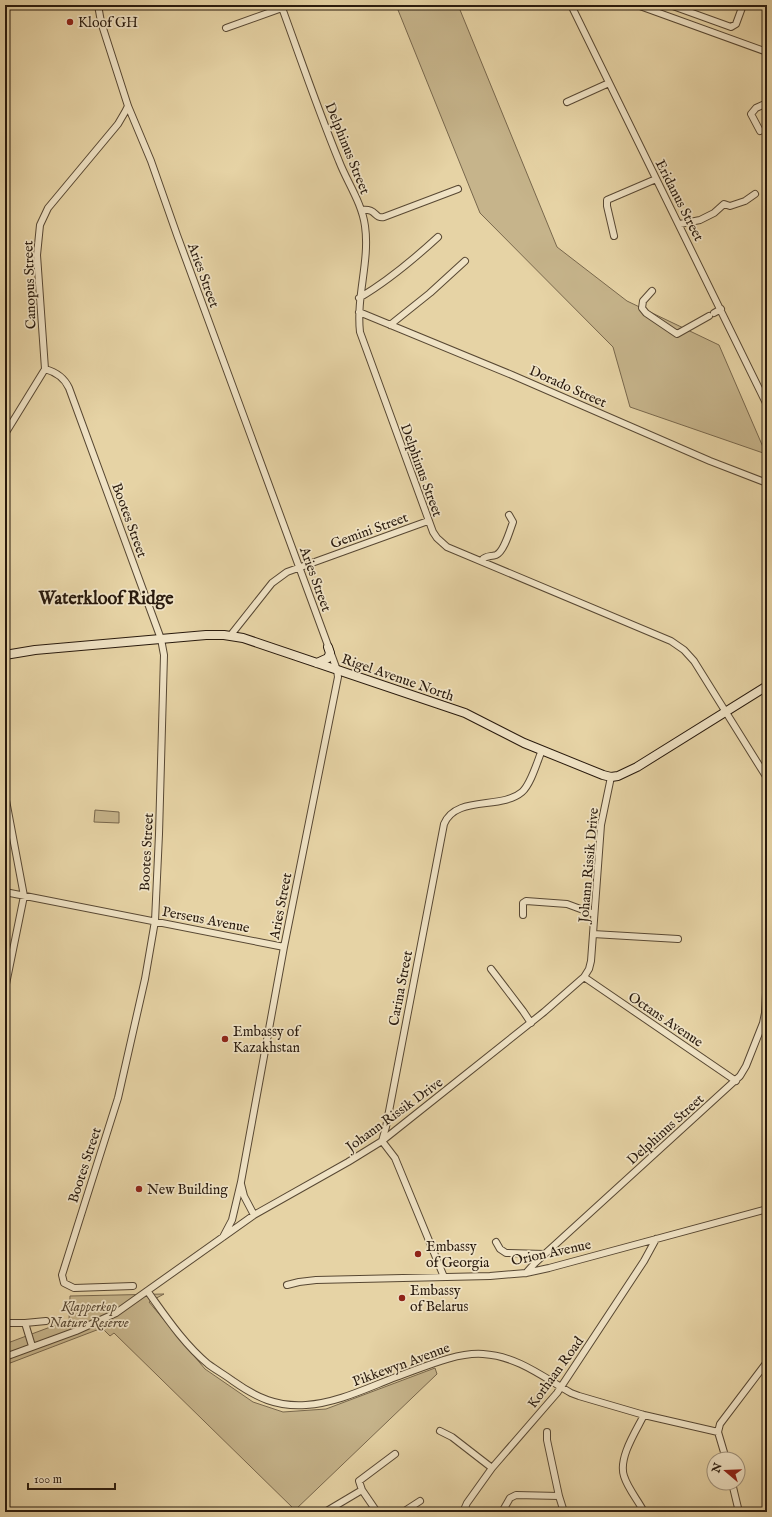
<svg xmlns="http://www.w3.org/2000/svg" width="772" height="1517" font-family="'IM FELL English',serif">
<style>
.green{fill:#c6b48b;stroke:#78674c}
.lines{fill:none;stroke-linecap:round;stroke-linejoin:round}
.street-casing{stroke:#584833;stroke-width:8}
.secondary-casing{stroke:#291a0d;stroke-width:10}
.street{stroke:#efe2c4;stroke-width:6}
.secondary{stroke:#efe2c4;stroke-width:8}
.poi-dot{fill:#8f2418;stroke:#efe2c4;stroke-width:1.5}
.labels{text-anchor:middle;stroke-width:3.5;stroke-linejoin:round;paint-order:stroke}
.poi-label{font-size:14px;fill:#291a0d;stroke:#efe2c4;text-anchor:start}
.street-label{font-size:14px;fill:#291a0d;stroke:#efe2c4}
.park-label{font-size:14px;font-style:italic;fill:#584833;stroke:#efe2c4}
.district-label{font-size:18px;font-weight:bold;fill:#291a0d;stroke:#efe2c4}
</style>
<rect width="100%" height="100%" fill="#e6d3a5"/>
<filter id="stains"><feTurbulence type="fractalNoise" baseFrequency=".005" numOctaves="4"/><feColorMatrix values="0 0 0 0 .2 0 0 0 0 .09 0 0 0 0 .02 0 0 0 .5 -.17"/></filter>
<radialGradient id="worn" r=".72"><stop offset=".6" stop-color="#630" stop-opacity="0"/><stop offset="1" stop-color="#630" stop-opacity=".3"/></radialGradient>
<path class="green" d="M396,5H458L557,247L627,301L719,345L766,454L630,407L613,347L480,213Z
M95,810L119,812V823L94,822Z
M164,1294L149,1302L205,1369L253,1402L283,1412L326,1409L435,1368L437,1374L295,1510L114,1333L110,1336L102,1328L5,1365V1344L69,1320L70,1296Z"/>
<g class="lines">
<g class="street-casing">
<path id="street" d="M98,5L101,22L128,106L151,161L177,235L337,670L338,677L284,947L241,1182L232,1220L223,1237
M281,5C300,57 318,110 339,161C347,182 362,203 365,226C370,261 356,296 360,332L433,532L437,538L447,547L671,641L684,650L694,661L767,778
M571,5L767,405
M637,5L767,52
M670,5L731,27L736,24L743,5
M226,28L282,8
M567,102L609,83
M760,131L751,114L756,108L767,103
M361,210C378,208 373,219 384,217L458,189
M680,224L700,220L714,213L724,204L730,206L745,201L755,194
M614,236L607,206V200L656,179
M652,291L643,301L642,308L646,313L677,334L709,316
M359,298C388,281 414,259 438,237
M359,312L512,375L710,461L767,483
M714,313L721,309
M390,325L430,293L465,261
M45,369C56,372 64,377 69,388L161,639L164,655L159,834L155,921L145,979L118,1098L62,1275L64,1283L74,1288L133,1286
M5,434L45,369L37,255L40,225L48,208L118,124L125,112L128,106
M482,560C486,555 490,557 496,555C504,552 510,530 513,522L509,515
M230,636L272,583L287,572L428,521
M5,795L24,896L5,989
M5,892L284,947
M523,915V903L526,901L567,904L594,914
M593,934L678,939
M491,969L523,1011L531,1023
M584,977L736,1081
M241,1184L244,1196L254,1215
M496,1242L500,1249L506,1253L545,1254
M526,1273L535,1263L740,1076L746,1066L763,1023L765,1013L767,973
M444,1277L395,1158L382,1141L386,1127L444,824C456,795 501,810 522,792C531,784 537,762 542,750
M287,1285L299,1282L316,1280L490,1276L526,1273L549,1268L767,1209
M148,1292C166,1317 184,1344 208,1364C216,1370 225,1375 233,1381C257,1398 277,1407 306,1405C337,1403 367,1388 396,1377C422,1368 456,1352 483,1354C517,1356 543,1377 571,1393L579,1396L644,1415L718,1432
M5,1323H25L32,1346
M25,1323L46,1321
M5,1357L76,1331L116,1313L254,1215L348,1162L382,1141L544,1012L584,977L589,969L591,961L601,825L611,777
M644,1415C636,1431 618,1458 624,1476C628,1489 638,1500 644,1512
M440,1431L452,1437L492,1468
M726,1459L718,1432L720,1424L767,1362
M732,1483L739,1512
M559,1496L564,1512
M325,1512L362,1490
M377,1512L362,1490L359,1481L395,1454
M403,1512L420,1501
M463,1512L467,1503L492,1468L557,1393L644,1261L656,1239
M502,1512L510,1498L516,1495L559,1496L547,1440V1432"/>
</g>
<g class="secondary-casing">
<path id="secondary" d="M5,655L35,650L206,635H224L243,638L465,713L524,743L603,775L611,777L618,776L637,767L767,686
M317,663L328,658L330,653L328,647"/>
</g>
<use href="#street" class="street"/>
<use href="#secondary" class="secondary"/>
</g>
<g class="poi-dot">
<circle cx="70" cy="22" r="4"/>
<circle cx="225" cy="1039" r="4"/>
<circle cx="139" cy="1189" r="4"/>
<circle cx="418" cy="1254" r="4"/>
<circle cx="402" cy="1298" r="4"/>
</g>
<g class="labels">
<g class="poi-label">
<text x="78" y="27">Kloof GH</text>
<text x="233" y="1036">Embassy of<tspan x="233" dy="16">Kazakhstan</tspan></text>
<text x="147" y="1194">New Building</text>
<text x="426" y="1251">Embassy<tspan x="426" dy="16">of Georgia</tspan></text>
<text x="410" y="1295">Embassy<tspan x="410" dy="16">of Belarus</tspan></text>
</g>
<g class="street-label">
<text transform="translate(348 148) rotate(68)" y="5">Delphinus Street</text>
<text transform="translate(680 200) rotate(63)" y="5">Eridanus Street</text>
<text transform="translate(204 275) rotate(70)" y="5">Aries Street</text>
<text transform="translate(29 285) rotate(-92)" y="5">Canopus Street</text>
<text transform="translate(568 386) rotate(24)" y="5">Dorado Street</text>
<text transform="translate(422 470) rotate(70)" y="5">Delphinus Street</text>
<text transform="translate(130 520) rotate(70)" y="5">Bootes Street</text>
<text transform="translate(369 530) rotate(-20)" y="5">Gemini Street</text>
<text transform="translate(316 579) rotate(70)" y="5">Aries Street</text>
<text transform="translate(398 677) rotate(19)" y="5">Rigel Avenue North</text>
<text transform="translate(146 852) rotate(-87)" y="5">Bootes Street</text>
<text transform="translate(588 865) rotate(-85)" y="5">Johann Rissik Drive</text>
<text transform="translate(280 906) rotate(-79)" y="5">Aries Street</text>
<text transform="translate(206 919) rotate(11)" y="5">Perseus Avenue</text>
<text transform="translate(400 988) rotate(-79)" y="5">Carina Street</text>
<text transform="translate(666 1019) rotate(34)" y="5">Octans Avenue</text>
<text transform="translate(394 1114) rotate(-36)" y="5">Johann Rissik Drive</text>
<text transform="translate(665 1129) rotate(-42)" y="5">Delphinus Street</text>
<text transform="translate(84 1165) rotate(-72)" y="5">Bootes Street</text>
<text transform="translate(551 1252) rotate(-12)" y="5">Orion Avenue</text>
<text transform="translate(401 1364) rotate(-20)" y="5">Pikkewyn Avenue</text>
<text transform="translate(555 1372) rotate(-54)" y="5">Korhaan Road</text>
</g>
<g class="park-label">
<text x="89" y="1311">Klapperkop<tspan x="89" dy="16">Nature Reserve</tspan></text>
</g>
<g class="district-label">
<text x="106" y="604">Waterkloof Ridge</text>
</g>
</g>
<rect width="772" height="1517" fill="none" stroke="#e6d3a5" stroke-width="20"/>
<rect x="6" y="6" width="760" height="1505" fill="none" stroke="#291a0d" stroke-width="2"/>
<rect x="10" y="10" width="752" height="1497" fill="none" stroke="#291a0d"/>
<g transform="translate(726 1471) rotate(289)"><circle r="19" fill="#efe2c4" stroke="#a0927b"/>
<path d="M0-3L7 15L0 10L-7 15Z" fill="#8f2418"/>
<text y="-6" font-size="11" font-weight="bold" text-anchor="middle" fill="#291a0d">N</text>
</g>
<path d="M28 1483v6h87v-6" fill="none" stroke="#291a0d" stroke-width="2"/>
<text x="34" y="1483" font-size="12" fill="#291a0d" stroke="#efe2c4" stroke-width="3" paint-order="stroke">100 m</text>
<rect width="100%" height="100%" filter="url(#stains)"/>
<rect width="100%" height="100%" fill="url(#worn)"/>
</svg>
